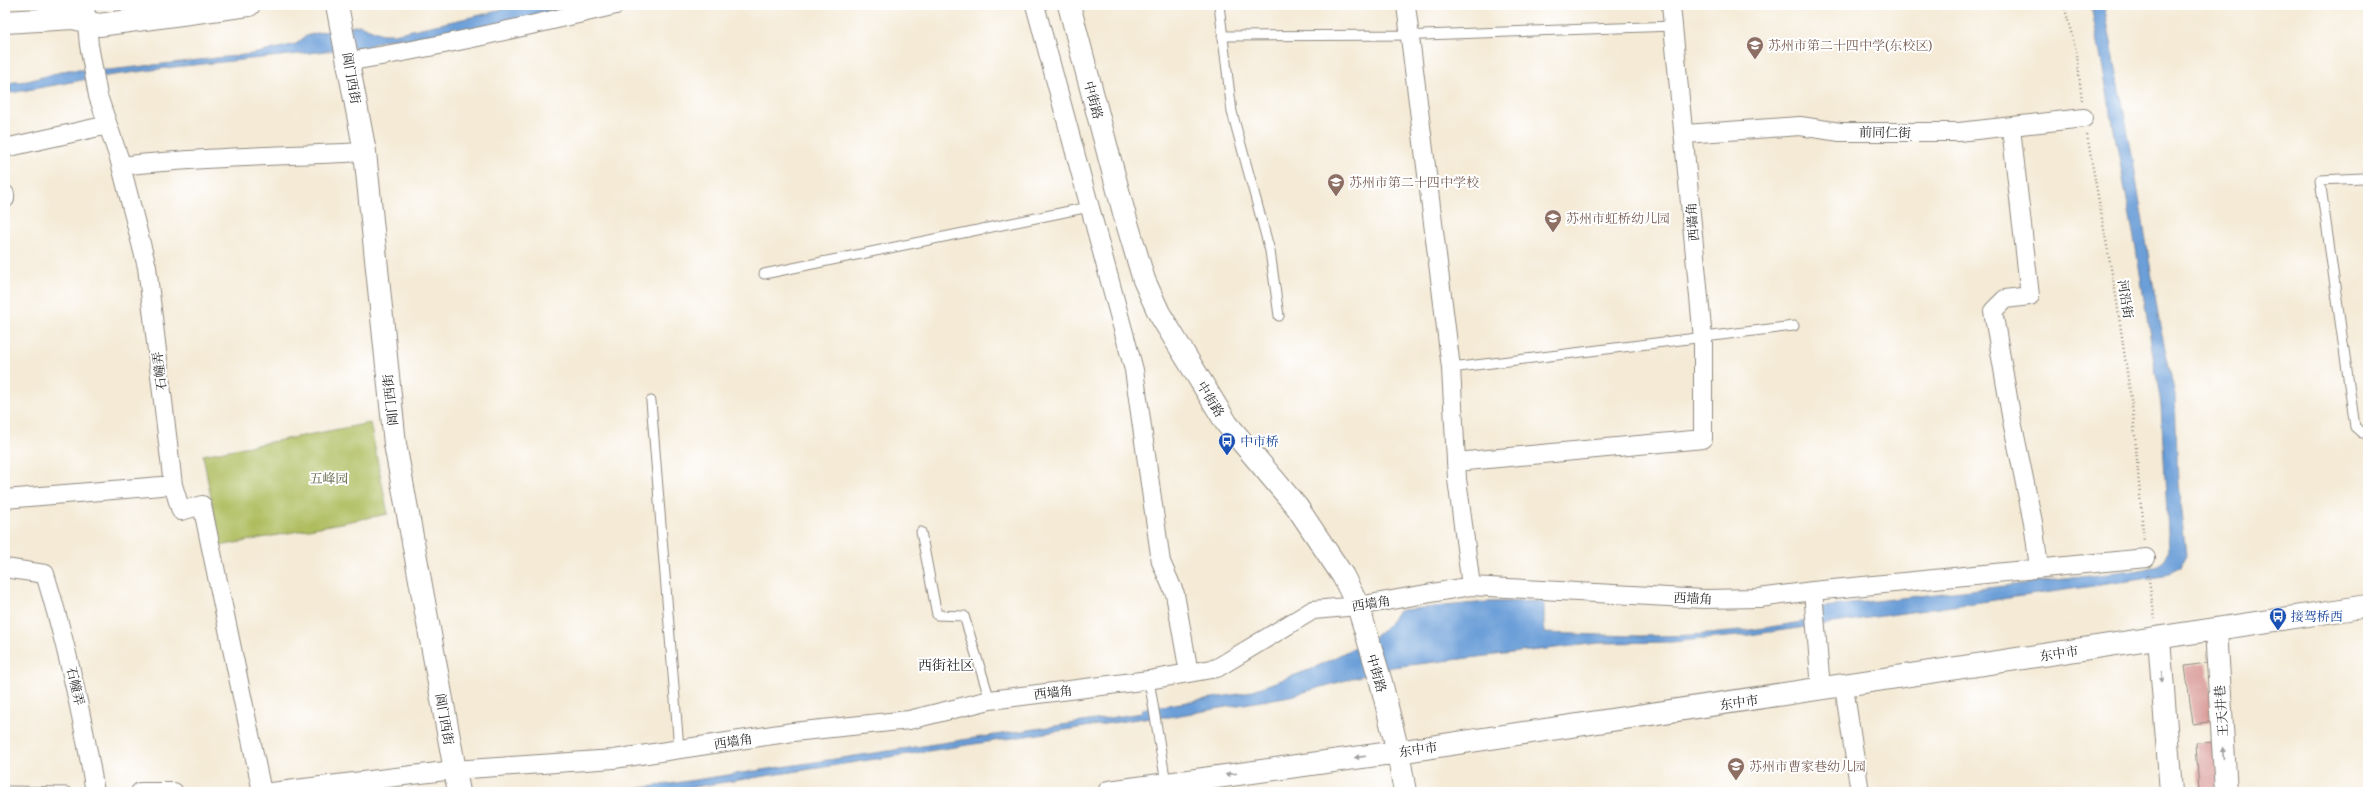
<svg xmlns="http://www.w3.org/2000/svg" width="2373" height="797" font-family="'Gentium Book Plus','Noto Serif SC',serif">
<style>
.green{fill:#afbd5f;stroke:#6d7445}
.water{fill:#6c9fd8;stroke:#4c6582}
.building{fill:#da9f9c}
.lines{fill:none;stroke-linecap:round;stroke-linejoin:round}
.lane-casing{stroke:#908a80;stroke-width:11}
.street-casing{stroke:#908a80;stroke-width:20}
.secondary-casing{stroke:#908a80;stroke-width:24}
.path{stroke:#908a80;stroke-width:2.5;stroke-dasharray:1 3;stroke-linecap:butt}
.lane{stroke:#fff;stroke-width:9}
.street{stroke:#fff;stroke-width:18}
.secondary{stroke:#fff;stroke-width:22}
.oneway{fill:#a0a0a0}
.labels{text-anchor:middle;stroke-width:4;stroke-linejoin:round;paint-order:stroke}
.education-label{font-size:13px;fill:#785e54;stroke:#fff;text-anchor:start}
.street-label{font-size:13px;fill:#2b2b2b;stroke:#fff}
.transit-label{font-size:13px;fill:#164399;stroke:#fff;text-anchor:start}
.park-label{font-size:13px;fill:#595e3d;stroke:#fff}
.neighbourhood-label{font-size:14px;fill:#2b2b2b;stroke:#fff}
</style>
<rect width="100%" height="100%" fill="#fff"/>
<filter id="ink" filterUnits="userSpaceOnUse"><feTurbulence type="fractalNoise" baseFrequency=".025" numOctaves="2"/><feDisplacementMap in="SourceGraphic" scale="8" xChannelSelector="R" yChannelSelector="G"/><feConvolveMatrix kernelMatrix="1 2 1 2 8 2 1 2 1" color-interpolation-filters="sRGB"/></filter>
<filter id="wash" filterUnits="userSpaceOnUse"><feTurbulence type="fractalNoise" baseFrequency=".012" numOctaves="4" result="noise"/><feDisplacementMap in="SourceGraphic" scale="16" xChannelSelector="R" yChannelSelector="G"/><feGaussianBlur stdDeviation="0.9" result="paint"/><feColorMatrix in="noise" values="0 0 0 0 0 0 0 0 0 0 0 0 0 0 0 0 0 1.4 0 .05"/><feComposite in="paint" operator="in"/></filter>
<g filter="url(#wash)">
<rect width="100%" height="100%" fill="#f4ead6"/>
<path class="green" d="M370,423L388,514L220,546L203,455Z"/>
<path class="water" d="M514,5H606L408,45L406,38L384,40L366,47L174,67L99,77L5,94V83L28,81L68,70H109L253,54L296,44L307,35L359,25L382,34H394L490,13Z
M2091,5H2104L2133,160L2159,321L2175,395L2178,485L2186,555L2182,566L2163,576L1749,635L1671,642L1598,643L1392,667L1290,696L1169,717H1150L661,792H615L1142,713V709L1245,693L1312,669L1371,639L1387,627L1396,613L1402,610L1487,602L1544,601V633C1606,635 1668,639 1730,632C1756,630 1782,625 1808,621L1807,609L2124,572C2141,570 2164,569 2169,550L2161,405L2136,249Z"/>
<g id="blocks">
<path class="building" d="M2207,663L2216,721L2193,724L2185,666Z
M2217,742L2220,792H2199L2196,743Z"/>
</g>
</g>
<g filter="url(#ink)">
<use href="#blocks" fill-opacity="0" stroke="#908a80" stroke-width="1"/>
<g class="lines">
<g class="lane-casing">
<path id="lane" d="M1219,5L1232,112L1270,251L1279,316
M1222,36L1423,35L1674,26
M2363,178L2320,180L2355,427L2362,433H2368
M764,274L1089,207
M1451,368L1794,326
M651,401L679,749
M921,532L937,615L964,616L990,700
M1149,680L1166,783
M5,791L67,792"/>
</g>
<g class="street-casing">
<path id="street" d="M85,5L89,45L98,96L119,158L147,267L173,485L181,511L202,505L262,792
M1035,5L1134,370L1161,562L1175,594L1189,673
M1406,5L1451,368L1457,479L1471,586
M350,61C439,47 528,26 616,5
M2011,128L2030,296L2005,299L1993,311L2012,421L2033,522L2039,568
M1685,134L1800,126L1840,132H1959L2084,118
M5,148L108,125
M121,166C202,157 284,156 365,152
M5,194V199
M1456,462L1703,439V339L1671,5
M5,499L173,485
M5,568L45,574C67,646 83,718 95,792
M1813,591L2146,558
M1844,687L1860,792
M140,792H174
M271,792L454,770L614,759L793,732L909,720L990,700L1149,680L1217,668L1313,610L1358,606L1471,586L1704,599L1759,598L1813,591L1821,689"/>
</g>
<g class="secondary-casing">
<path id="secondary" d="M337,5L365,152L395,444L459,792
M1069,5L1124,213L1144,280L1159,313L1227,424L1297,507L1343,576L1358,606L1381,682L1398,752L1405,792
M5,22L73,18L99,25L249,5
M2216,630L2226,792
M2159,638L2171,792
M1109,792L1398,752L2368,606"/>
</g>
<path class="path" d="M2064,5L2077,55L2082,101
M2087,135L2116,296L2133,413L2144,542
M2148,575L2155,619"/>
<use href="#lane" class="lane"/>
<use href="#street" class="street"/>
<use href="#secondary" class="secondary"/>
</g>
<defs><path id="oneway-solid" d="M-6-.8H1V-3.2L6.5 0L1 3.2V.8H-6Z"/></defs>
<g class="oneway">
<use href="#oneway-solid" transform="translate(2162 677) rotate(86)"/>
<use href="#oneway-solid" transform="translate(2223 753) rotate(-94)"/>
<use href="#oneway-solid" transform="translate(1360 757) rotate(173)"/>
<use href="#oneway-solid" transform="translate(1231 774) rotate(173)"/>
</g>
</g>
<defs>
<g id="school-pin" transform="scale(0.9)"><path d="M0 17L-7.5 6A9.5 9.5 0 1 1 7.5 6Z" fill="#8d6e63" stroke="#fff"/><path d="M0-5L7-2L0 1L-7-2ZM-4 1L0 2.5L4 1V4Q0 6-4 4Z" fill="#fff"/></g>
<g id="bus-pin" transform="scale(0.9)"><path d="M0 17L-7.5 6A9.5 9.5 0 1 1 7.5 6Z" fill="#1a4fb4" stroke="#fff"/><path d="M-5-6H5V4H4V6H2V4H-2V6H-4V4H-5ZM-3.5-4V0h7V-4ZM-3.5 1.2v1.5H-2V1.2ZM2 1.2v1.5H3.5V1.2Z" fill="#fff"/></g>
</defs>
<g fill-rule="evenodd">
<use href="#school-pin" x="1755" y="45"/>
<use href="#school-pin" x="1336" y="182"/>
<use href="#school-pin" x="1553" y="218"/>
<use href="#bus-pin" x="1227" y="441"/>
<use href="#bus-pin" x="2278" y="616"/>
<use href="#school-pin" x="1736" y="766"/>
</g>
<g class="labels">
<g class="education-label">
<text x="1768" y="50">苏州市第二十四中学(东校区)</text>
<text x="1349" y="187">苏州市第二十四中学校</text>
<text x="1566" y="223">苏州市虹桥幼儿园</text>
<text x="1749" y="771">苏州市曹家巷幼儿园</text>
</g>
<g class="street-label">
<text transform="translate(352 78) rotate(80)" y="5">阊门西街</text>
<text transform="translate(1094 100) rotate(75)" y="5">中街路</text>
<text transform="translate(1885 132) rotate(1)" y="5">前同仁街</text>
<text transform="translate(1692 222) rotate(-95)" y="5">西墙角</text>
<text transform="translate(2126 299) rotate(81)" y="5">河沿街</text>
<text transform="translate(159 371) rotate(-97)" y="5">石幢弄</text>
<text transform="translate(1211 399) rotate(58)" y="5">中街路</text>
<text transform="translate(390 400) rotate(-96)" y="5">阊门西街</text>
<text transform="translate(1693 598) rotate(2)" y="5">西墙角</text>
<text transform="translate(1371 603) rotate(-9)" y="5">西墙角</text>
<text transform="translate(2059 653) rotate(-9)" y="5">东中市</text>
<text transform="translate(1377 673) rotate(74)" y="5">中街路</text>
<text transform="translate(76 686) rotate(77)" y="5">石幢弄</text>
<text transform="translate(1053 692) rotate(-7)" y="5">西墙角</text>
<text transform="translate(1739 702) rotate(-8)" y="5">东中市</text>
<text transform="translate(2221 711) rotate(-94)" y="5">王天井巷</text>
<text transform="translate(445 719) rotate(80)" y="5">阊门西街</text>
<text transform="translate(733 741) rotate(-9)" y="5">西墙角</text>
<text transform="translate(1418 749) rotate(-8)" y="5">东中市</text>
</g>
<g class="transit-label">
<text x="1240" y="446">中市桥</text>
<text x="2291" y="621">接驾桥西</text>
</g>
<g class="park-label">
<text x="329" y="483">五峰园</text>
</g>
<g class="neighbourhood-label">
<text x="946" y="670">西街社区</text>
</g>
</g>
<rect width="2373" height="797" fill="none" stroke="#fff" stroke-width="20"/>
</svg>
